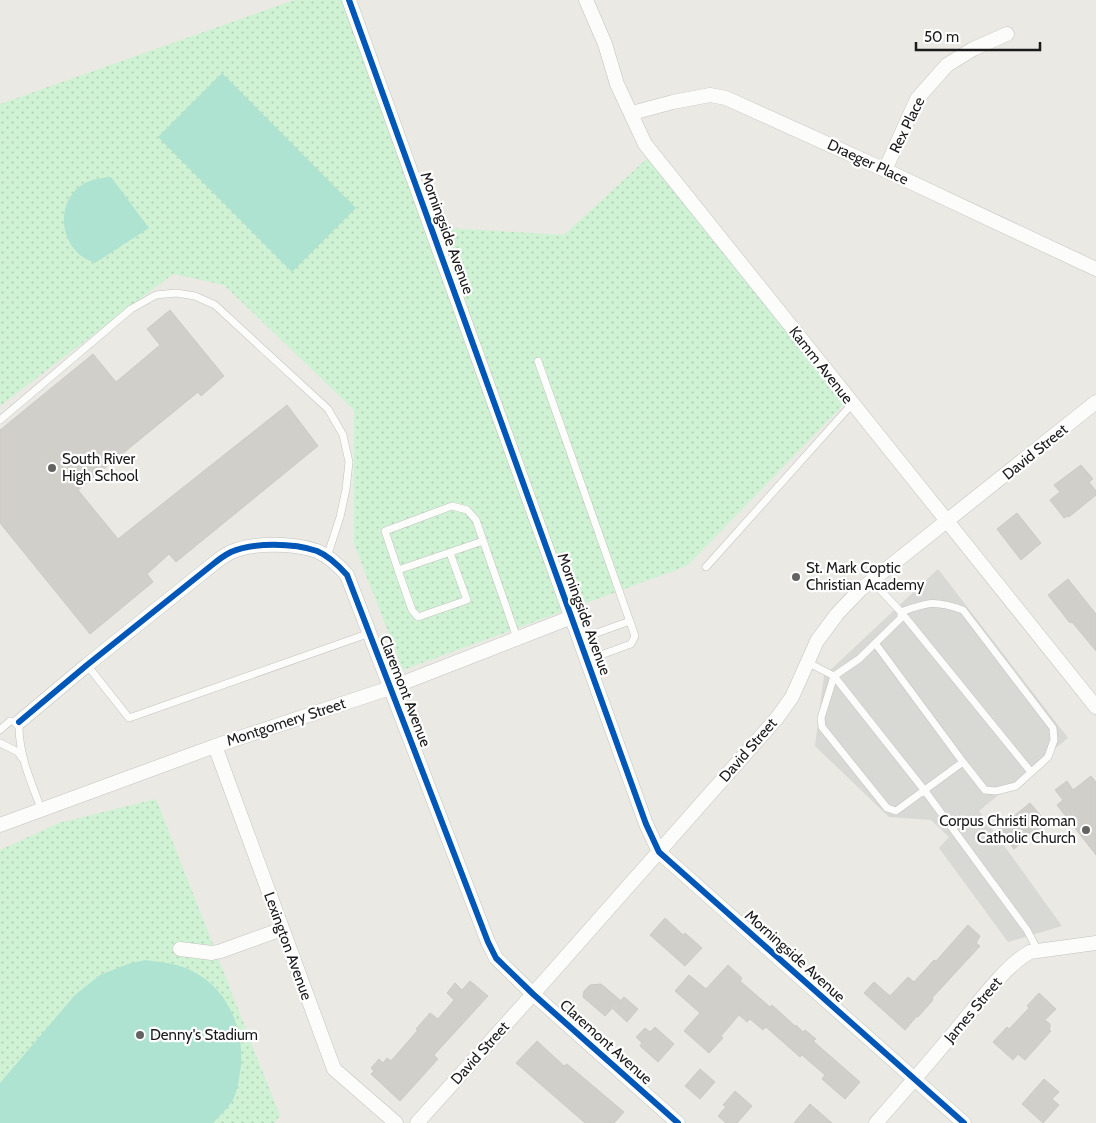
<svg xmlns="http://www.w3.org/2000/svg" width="1096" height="1123" font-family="Cabin,sans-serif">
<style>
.park{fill:url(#park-dots)}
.pitch{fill:#aee3d2}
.parking{fill:#d8d8d5}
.building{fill:#d0cfca;stroke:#cdcac5}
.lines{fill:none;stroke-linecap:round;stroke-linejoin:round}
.service-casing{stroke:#c2c2bf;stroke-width:8}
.minor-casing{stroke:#c2c2bf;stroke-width:15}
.service{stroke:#fcfcfb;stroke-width:7}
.minor{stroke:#fcfcfb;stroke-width:14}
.cycleway-casing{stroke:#fff;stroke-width:9}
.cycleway{stroke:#0057b8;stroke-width:6}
.poi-dot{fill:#636361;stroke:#fff;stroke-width:2}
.labels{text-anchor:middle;stroke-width:4.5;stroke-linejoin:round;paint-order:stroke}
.street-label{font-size:15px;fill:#1b1b1b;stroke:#fff}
.poi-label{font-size:15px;fill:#1b1b1b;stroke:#fff;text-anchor:start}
</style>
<defs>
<pattern id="park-dots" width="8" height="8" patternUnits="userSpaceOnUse" patternTransform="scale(1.25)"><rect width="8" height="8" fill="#d0f2d4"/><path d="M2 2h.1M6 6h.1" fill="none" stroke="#b2cfb5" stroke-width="1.8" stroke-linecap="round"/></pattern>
</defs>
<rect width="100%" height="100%" fill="#eae9e3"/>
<path class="park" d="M294,0H349L432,227L564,235L653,153L850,398L687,566L403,670L354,544V410L224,285L173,274L0,406V104Z
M156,799L280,1116L274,1123H0V850L59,823Z"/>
<path class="pitch" d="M222,73L356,208L292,272L158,137Z
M111,177L149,228L95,263C91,261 85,259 81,256C58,238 57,198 85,183C93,179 102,178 111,177Z
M145,960C160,962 176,963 190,970C227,987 244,1027 241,1066C239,1077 238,1093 231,1103C226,1110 219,1116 213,1123H0V1083L75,995L100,975L128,964Z"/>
<path class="parking" d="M938,569L1068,738L979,811L1062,926L1008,942L939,848L949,837L931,820L889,817L815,746L824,676Z"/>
<path class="building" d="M170,310L224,376L201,396L198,392L78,490L118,539L287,405L318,446L176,562L169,554L147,574L153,582L90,634L0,523V430L93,354L116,382L160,345L147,329Z
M1081,465L1093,479L1089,482L1096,491V495L1069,517L1068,516L1064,518L1050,500L1060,492L1054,485Z
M1017,513L1041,543L1021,560L997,529Z
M1068,579L1096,614V651L1072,622L1070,623L1048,595Z
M1091,776L1096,782V855L1057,805L1063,800L1055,790L1067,781L1073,790Z
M1030,803L1047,823L1014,849L998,829Z
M665,918L683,935L685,933L702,948L685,966L650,935Z
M968,925L980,936L976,943L980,946L932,998L933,1000L918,1017L917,1016L905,1030L864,993L874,982L890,996L908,977L914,982L934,960L936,961Z
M728,965L742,978L740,981L770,1007L772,1005L795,1026L796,1025L803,1032L805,1030L816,1039L813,1041L860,1082L845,1099L822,1079L825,1075L802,1055L800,1057L766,1027L763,1030L750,1019L747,1022L739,1015L721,1036L723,1038L709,1053L684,1031L700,1013L675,991L689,975L706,989Z
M470,981L488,996L434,1055L438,1059L400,1101L371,1074L374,1071L371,1068L379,1059L383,1063L387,1058L391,1061L418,1030L416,1029L430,1013L438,1019L454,1000L447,993L455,983L462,990Z
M601,984L620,1000L605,1016L583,997L584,991L590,985Z
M1039,993L1056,1009L1045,1020L1050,1024V1027L1049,1029L1051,1031L1025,1060L1018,1054L1013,1060L993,1042L1007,1027L1009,1029L1029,1008L1027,1006Z
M624,997L638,1009L627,1022L613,1009Z
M655,1027L674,1044L658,1062L640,1046L642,1043L636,1037L645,1028L650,1032Z
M537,1041L564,1066L567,1064L624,1112L614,1123H585L516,1063Z
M700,1069L715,1082L700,1099L685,1086Z
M1044,1079L1059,1092L1052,1099L1059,1105L1043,1123L1022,1104Z
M735,1091L752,1106L737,1123H726L718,1116L726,1107L723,1105Z
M810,1104L832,1123H794Z"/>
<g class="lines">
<g class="service-casing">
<path id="service" d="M538,361L635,636L631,644L587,660
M0,420L131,309L156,295L176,293L195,296L215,305L328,409L343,435L349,462L346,489L340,517L327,557
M450,553L467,600L418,617L412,610L398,570L483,541
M706,567L852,404
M398,570L385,531L452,506L467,510L476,520L517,638
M872,581L901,612V618L859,659L834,676L821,718L822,727L887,808L896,811L963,762L985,790L996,791L1016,786L1048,757L1054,740L1053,728L963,610C935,600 928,602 901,612L1031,772
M580,639L630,621
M875,643L963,762
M807,662L834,676L925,791L1027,930L1038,951
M87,665L129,718L370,633
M0,730L10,721L19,722C18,754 31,782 42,811
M0,743L18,752L22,758"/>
</g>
<g class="minor-casing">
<path id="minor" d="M349,0L646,824L659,852L964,1123
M586,0L605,44L617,84L645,144L1096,707
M632,113L673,102L710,95L726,98L885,170L1096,269
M885,170L917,99L947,65L973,49L1007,34
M19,722L87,665L212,565C218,560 225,555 231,552C254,542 294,543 317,551C329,556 339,566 347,575L488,942L496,958L533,994L678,1123
M215,746L334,1069L396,1123
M0,825L215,746L390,688L572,617
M180,949L212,953L221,951L282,929
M417,1123L533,994L777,718L792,697L817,641L837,614L860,590L1096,402
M876,1123C905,1090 934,1057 961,1024C979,1002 1006,965 1030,952L1096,943"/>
</g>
<use href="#service" class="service"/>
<use href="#minor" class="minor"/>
<g class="cycleway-casing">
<path id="cycleway" d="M349,0L646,824L659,852L964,1123
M19,722L87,665L212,565C218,560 225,555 231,552C254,542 294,543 317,551C329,556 339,566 347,575L488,942L496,958L533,994L678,1123"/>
</g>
<use href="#cycleway" class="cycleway"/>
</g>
<g class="poi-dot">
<circle cx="52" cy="468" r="5"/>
<circle cx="796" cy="577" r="5"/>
<circle cx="1086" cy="830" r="5"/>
<circle cx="140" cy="1035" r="5"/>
</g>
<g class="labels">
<g class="street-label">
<text transform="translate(907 125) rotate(-64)" y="5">Rex Place</text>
<text transform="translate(868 162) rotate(25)" y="5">Draeger Place</text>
<text transform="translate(447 233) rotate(70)" y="5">Morningside Avenue</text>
<text transform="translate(821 365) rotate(52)" y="5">Kamm Avenue</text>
<text transform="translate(1035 452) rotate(-39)" y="5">David Street</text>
<text transform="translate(584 614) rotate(70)" y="5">Morningside Avenue</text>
<text transform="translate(405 691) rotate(69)" y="5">Claremont Avenue</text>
<text transform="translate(286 722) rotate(-18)" y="5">Montgomery Street</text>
<text transform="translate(748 750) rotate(-49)" y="5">David Street</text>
<text transform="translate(288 946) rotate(70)" y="5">Lexington Avenue</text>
<text transform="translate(795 956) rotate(42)" y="5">Morningside Avenue</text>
<text transform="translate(973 1010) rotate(-50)" y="5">James Street</text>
<text transform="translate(606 1042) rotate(42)" y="5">Claremont Avenue</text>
<text transform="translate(480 1053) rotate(-48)" y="5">David Street</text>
</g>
<g class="poi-label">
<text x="62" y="464">South River<tspan x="62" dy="17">High School</tspan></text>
<text x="806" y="573">St. Mark Coptic<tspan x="806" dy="17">Christian Academy</tspan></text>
<text x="1076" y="826" text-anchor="end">Corpus Christi Roman<tspan x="1076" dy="17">Catholic Church</tspan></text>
<text x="150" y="1040">Denny's Stadium</text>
</g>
</g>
<path d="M916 42v8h124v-8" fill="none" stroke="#1b1b1b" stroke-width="2.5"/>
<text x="924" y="42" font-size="15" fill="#1b1b1b" stroke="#ffffff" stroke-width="4" paint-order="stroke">50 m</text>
</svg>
